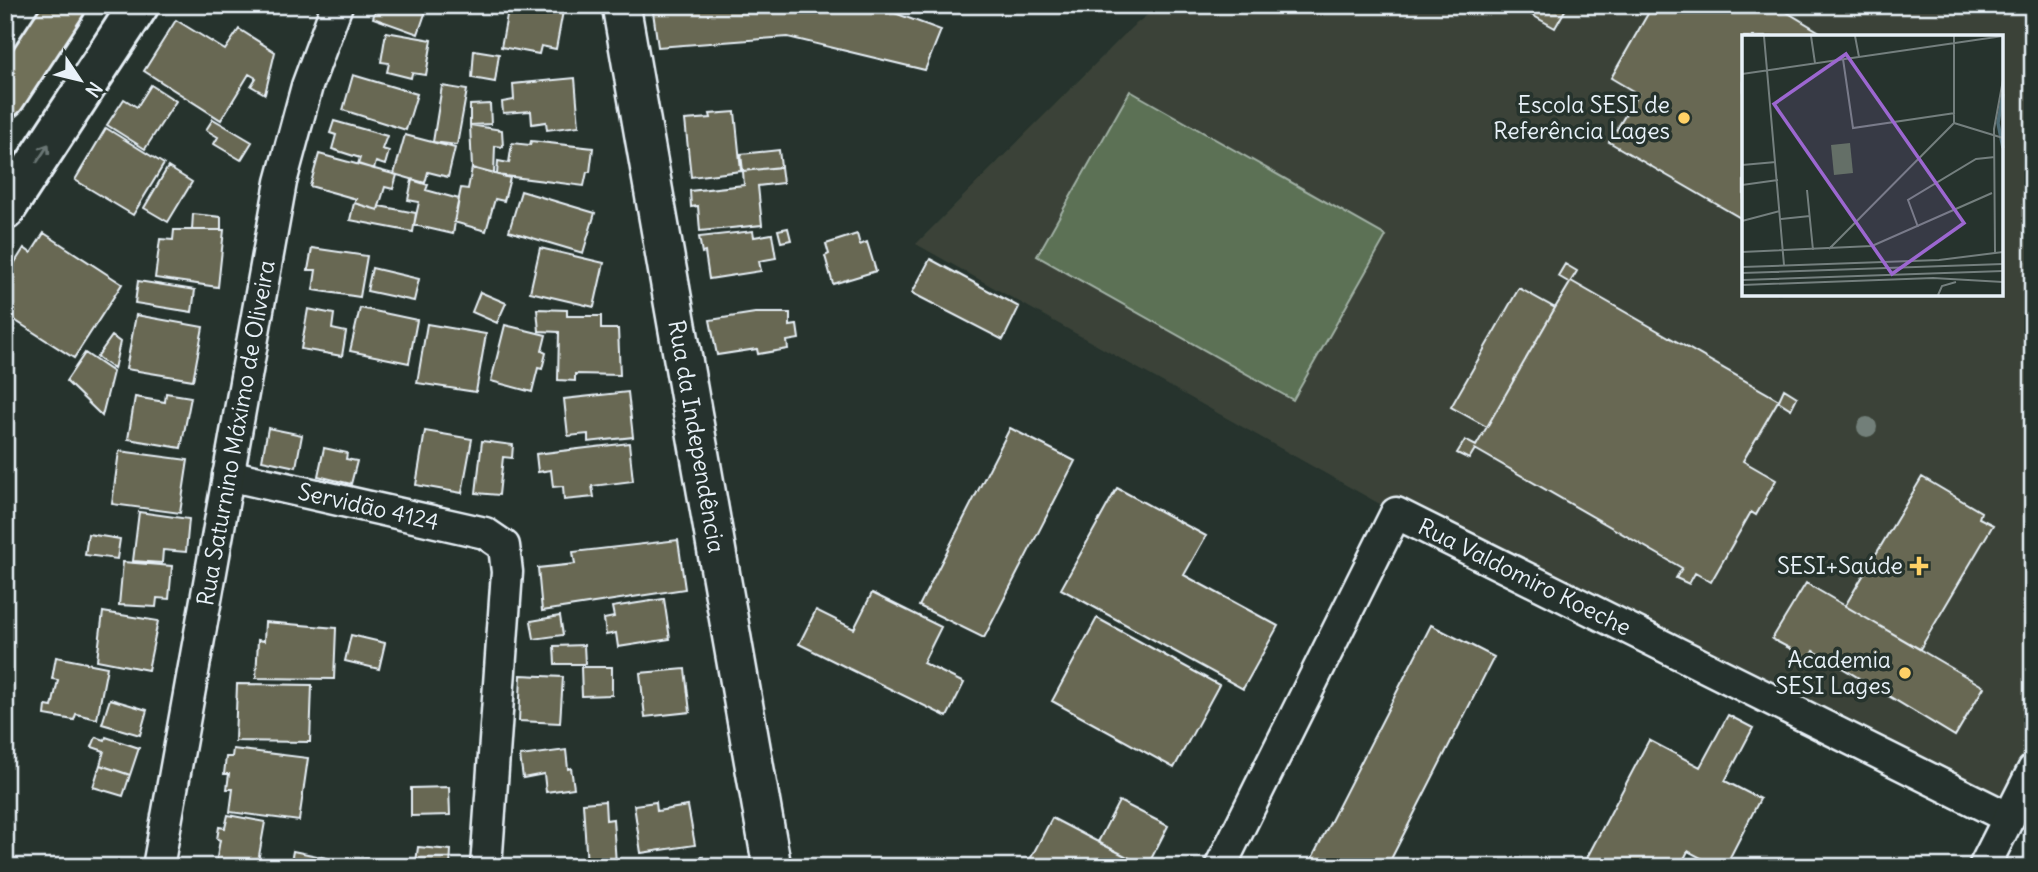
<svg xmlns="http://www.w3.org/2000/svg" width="2038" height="872" font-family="Delius,sans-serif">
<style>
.built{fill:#3a4338;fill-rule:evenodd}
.green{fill:#5b7155;stroke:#a2b1a6;stroke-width:2}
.building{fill:#686852;stroke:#e8f1f8;stroke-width:2}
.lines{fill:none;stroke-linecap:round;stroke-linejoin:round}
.minor-casing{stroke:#e8f1f8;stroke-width:35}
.tertiary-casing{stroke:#e8f1f8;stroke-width:42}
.secondary-casing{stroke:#e8f1f8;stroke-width:44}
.trunk-casing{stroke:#e8f1f8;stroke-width:44}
.minor{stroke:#26332d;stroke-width:30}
.tertiary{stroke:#26332d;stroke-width:37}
.secondary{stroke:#26332d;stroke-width:38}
.trunk{stroke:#706f59;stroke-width:38}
.tree{fill:#727f79}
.oneway{stroke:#6a7674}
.poi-dot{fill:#ffd166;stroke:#26332d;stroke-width:2.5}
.labels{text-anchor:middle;stroke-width:7;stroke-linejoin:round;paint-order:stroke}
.poi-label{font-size:23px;fill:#e8f1f8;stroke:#26332d;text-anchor:end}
.street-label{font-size:23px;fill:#e8f1f8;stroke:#26332d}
.inset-river{fill:none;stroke:#4e6b74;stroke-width:3.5}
.inset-road{fill:none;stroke:#747f7e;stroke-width:2}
.view{fill:#9c67d0;fill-opacity:0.15;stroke:#9c67d0;stroke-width:3.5}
.inset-edge{fill:none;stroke:#e8f1f8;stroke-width:3.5}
</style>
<rect width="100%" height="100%" fill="#26332d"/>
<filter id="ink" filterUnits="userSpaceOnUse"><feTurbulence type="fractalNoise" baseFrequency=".0143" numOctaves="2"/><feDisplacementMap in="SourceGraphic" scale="14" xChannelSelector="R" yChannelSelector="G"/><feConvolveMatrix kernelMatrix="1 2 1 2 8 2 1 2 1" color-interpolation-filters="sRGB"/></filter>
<g filter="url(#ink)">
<path class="built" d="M1160,5H2033V770L2009,818L1396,513L916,244L1132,27ZM1744,37H2001V294H1744Z"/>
<path class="green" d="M1130,91L1386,236L1293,400L1037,256Z"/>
<path class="building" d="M377,5H428L418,34L373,18Z
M509,5H530L563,11L556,49L541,46L539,54L501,47Z
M652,5H873L941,30L925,70L788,37L658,47Z
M1519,5H1568L1555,28L1518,7Z
M1653,5H1775L1828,37H1744V220L1609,142L1638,94L1611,78Z
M176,20L225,50L239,29L275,52L265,94L251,86L256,78L249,74L221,120L144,71Z
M386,32L432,40L426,75L412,73L411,78L387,72L389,63L381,62Z
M474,50L499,54L495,82L472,78Z
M353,75L417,94L406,130L343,110Z
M575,78L579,126L547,130L546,122L532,124L531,111L503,113L502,102L514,100L513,84Z
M151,85L176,101L145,149L107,125L124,99L137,107Z
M442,86L467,90L457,145L433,142Z
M490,104L491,124L470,125V105Z
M735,112L741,171L691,177L685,120L711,118L710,114Z
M213,119L252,142L241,160L214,144L218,137L206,130Z
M334,121L387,136L382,149L389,151L385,165L376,162L374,169L358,164L360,158L332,149L336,135L330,133Z
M470,125L502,130L503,147L495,146L494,174L472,168Z
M106,128L164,164L133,215L75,180Z
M405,135L455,148L448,177L428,172L425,183L394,174Z
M531,141L593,148L590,172H587L584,186L497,175L498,161L509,163L512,143L530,145Z
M779,150L781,167L743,171L741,154Z
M319,154L397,175L393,189L385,187L378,210L354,203L356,199L310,186Z
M168,167L192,182L168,222L144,208Z
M781,167L783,183L758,186L762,225L700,231L698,206L691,207L690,191L744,185L743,171Z
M472,168L510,178L504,201L495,199L486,231L454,222L461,188L468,189Z
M412,180L428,185L426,190L459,199L453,234L414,225L419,202L408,200Z
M521,191L595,213L583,253L509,231Z
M354,203L378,210L379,206L416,213L413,232L350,220Z
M193,214L221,217V230H192Z
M788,228L791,240L781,242L778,230Z
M174,230H224L218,287L155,278L160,239L173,240Z
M753,231L754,237L772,234L776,258L759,261L761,271L709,279L705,252L702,253L699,237Z
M44,233L122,284L74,358L5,314V292L11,282L5,278L24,248L31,253Z
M857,234L860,245L867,242L876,271L833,284L825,256L829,254L826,244Z
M312,248L367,256L360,297L313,290L316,270H308Z
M540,248L604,263L594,307L530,292Z
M930,259L1019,307L1003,340L912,293Z
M1565,264L1577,271L1571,281L1779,400L1784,389L1797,397L1791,409L1778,401L1743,461L1776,480L1756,515L1751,512L1711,582L1695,573L1689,584L1676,578L1682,568L1475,449L1469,459L1457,453L1465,440L1476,446L1555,308L1570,283L1558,276Z
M372,268L419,279L414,301L367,291Z
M138,281L195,290L192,312L135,303Z
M1519,288L1555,308L1487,427L1451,407Z
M480,292L506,303L497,323L472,312Z
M360,308L417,320L409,363L350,351Z
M308,309L334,314L332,329L346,332L342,356L301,349Z
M537,309L567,310V316H601V329H618L620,375L575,374V381L558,380L559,332L539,331Z
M755,313H790V326L797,325L799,339L787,341L788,349L758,354L757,349L717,355L710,320Z
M136,315L203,327L193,380L126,369Z
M427,324L486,334L476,392L417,383Z
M505,325L546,335L542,351L546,353L542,369L538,368L532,392L491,381Z
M112,336L120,342L114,369L97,357Z
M85,353L113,372L102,416L66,381Z
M628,392L633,437L588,442V434L568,436L564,399Z
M166,393L191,397L181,448L128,439L135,397L165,402Z
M268,428L302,435L296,467L262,460Z
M1010,428L1075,461L984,638L919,606Z
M425,431L472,439L462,493L416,485Z
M482,441L513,445L512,458L503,457L499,495L476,493Z
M629,443L633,481L592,486L594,497L564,500L563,486L553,487L551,470L538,472L536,454Z
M324,448L347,453L346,459L357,461L351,484L318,476Z
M119,451L188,460L180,513L112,504Z
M1922,477L1981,512L1979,518L1993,525L1920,649L1845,606Z
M1117,488L1206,536L1184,575L1278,626L1243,689L1061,589Z
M139,512L189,519L186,552L163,550L162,563L133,561Z
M88,534L120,539L117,559L85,555Z
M678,540L685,589L542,611L538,568L575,564L573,552Z
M123,562L172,566L169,599L157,598L156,607L119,605Z
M1806,583L1984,687L1955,736L1814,651L1810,659L1772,639Z
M872,593L941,627L923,663L964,683L947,717L799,644L816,610L854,629Z
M664,599L670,639L618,647L616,633L606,635L604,619L614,617L612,607Z
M103,612L158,621L148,670L97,660Z
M560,616L563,635L534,639L531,621Z
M1097,618L1219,685L1174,768L1052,701Z
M265,622L336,628L334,679L256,678L258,640L264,641Z
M1431,625L1494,657L1387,867H1328L1312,858Z
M351,635L385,643L379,669L345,661Z
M584,645L585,664H555L554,646Z
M56,657L107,667L97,719L76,714L74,720L45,715L46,706L52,707L58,680L52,679Z
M581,667H612V695L582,696Z
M685,669L690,712L645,717L640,673Z
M521,675L563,677L560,723L519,721Z
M237,684L312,685L310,742L235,741Z
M110,699L147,710L140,735L102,724Z
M1728,715L1753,728L1725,781L1760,799L1725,867H1718L1688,851L1680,867H1582L1649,740L1700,767Z
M96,737L105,740L106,737L139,748L130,775L100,765L104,751L92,747Z
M233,749L308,758L299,821L230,812L233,789H227L229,774H224L226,757H232Z
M566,750L568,769L571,768L574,788L546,792L544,774L523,778L520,756Z
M100,765L130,775L123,796L93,787Z
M449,787L450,815L411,816V788Z
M605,801L606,820L613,819L616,864L587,866L583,803Z
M1119,801L1168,826L1147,867L1098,842Z
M656,802L657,811L688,806L695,845L641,853L634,805Z
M228,815L265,822L257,867H232L216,863L220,840L217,839L219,827L225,828Z
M1052,818L1098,842L1147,867H1026Z
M418,847L451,850L450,867H365V859L416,862Z
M293,851L327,858L325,867H290Z
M703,857L705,867H654V865Z"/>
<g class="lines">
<g class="minor-casing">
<g id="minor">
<path id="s1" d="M228,475L485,533L504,546L507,572L486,867"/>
<path id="s2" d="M158,867L281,182L307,86L337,5"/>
<path id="s3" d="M1220,867L1396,513L2009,818"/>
<path d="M1984,867L2033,770"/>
</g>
</g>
<g class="tertiary-casing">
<g id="tertiary">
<path id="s4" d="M621,5L772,867"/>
</g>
</g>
<g class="secondary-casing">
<path id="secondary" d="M5,210L139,5"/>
</g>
<g class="trunk-casing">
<path id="trunk" d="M5,98L66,5"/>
</g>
<use href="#minor" class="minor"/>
<use href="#tertiary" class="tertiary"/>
<use href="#secondary" class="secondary"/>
<use href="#trunk" class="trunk"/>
</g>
<circle class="tree" cx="1867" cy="427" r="10"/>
<defs><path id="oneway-shaft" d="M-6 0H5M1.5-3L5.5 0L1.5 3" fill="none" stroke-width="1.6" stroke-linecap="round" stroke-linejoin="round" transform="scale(1.75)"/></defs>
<use class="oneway" href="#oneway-shaft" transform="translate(43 153) rotate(-57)"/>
</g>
<g class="poi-dot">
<circle cx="1684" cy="118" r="7"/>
<path d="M1915.5 555.5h7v7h7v7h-7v7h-7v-7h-7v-7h7z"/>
<circle cx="1905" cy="673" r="7"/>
</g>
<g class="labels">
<g class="poi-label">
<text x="1670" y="113">Escola SESI de<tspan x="1670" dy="26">Referência Lages</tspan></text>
<text x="1903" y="574">SESI+Saúde</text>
<text x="1891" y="668">Academia<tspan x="1891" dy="26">SESI Lages</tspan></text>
</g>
<g class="street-label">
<text dy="8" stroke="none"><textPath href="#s2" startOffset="441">Rua Saturnino Máximo de Oliveira</textPath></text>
<text dy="8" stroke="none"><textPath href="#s4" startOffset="438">Rua da Independência</textPath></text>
<text dy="8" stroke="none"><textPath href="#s1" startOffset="144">Servidão 4124</textPath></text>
<text dy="8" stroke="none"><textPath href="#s3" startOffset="539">Rua Valdomiro Koeche</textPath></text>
</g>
</g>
<g transform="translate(1742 35)">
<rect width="261" height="261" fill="#26332d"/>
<path d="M108,108L111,138L92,140L89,110Z" fill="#5b7155"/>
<path class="inset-river" d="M261,59L256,88L261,113"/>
<path class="inset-road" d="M22,1L42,230M69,1L73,28M113,1L117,22M101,24L111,93L213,78M0,39L261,1M212,88L261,103M0,130L34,127M0,150L36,145M65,155L71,215M39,184L68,181M0,186L38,176M176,192L166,165L234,124L253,122M87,214L212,88V1M0,217L130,211L250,158M253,217L252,94L261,45M0,232L197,225L261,217M0,238L261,229M0,245L261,236M0,250L191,243L261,247M196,260L200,251L214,247"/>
<path class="view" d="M104,19L222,188L150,239L32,69Z"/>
<rect width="261" height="261" class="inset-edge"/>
</g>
<rect width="2038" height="872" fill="none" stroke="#26332d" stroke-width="28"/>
<rect x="14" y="14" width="2010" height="844" fill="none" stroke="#e8f1f8" stroke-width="2.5" filter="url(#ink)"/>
<g transform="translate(80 80) rotate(125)" stroke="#26332d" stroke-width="5" paint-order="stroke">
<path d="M0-5L12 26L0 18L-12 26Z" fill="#e8f1f8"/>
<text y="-10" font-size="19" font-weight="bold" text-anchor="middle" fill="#e8f1f8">N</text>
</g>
</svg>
